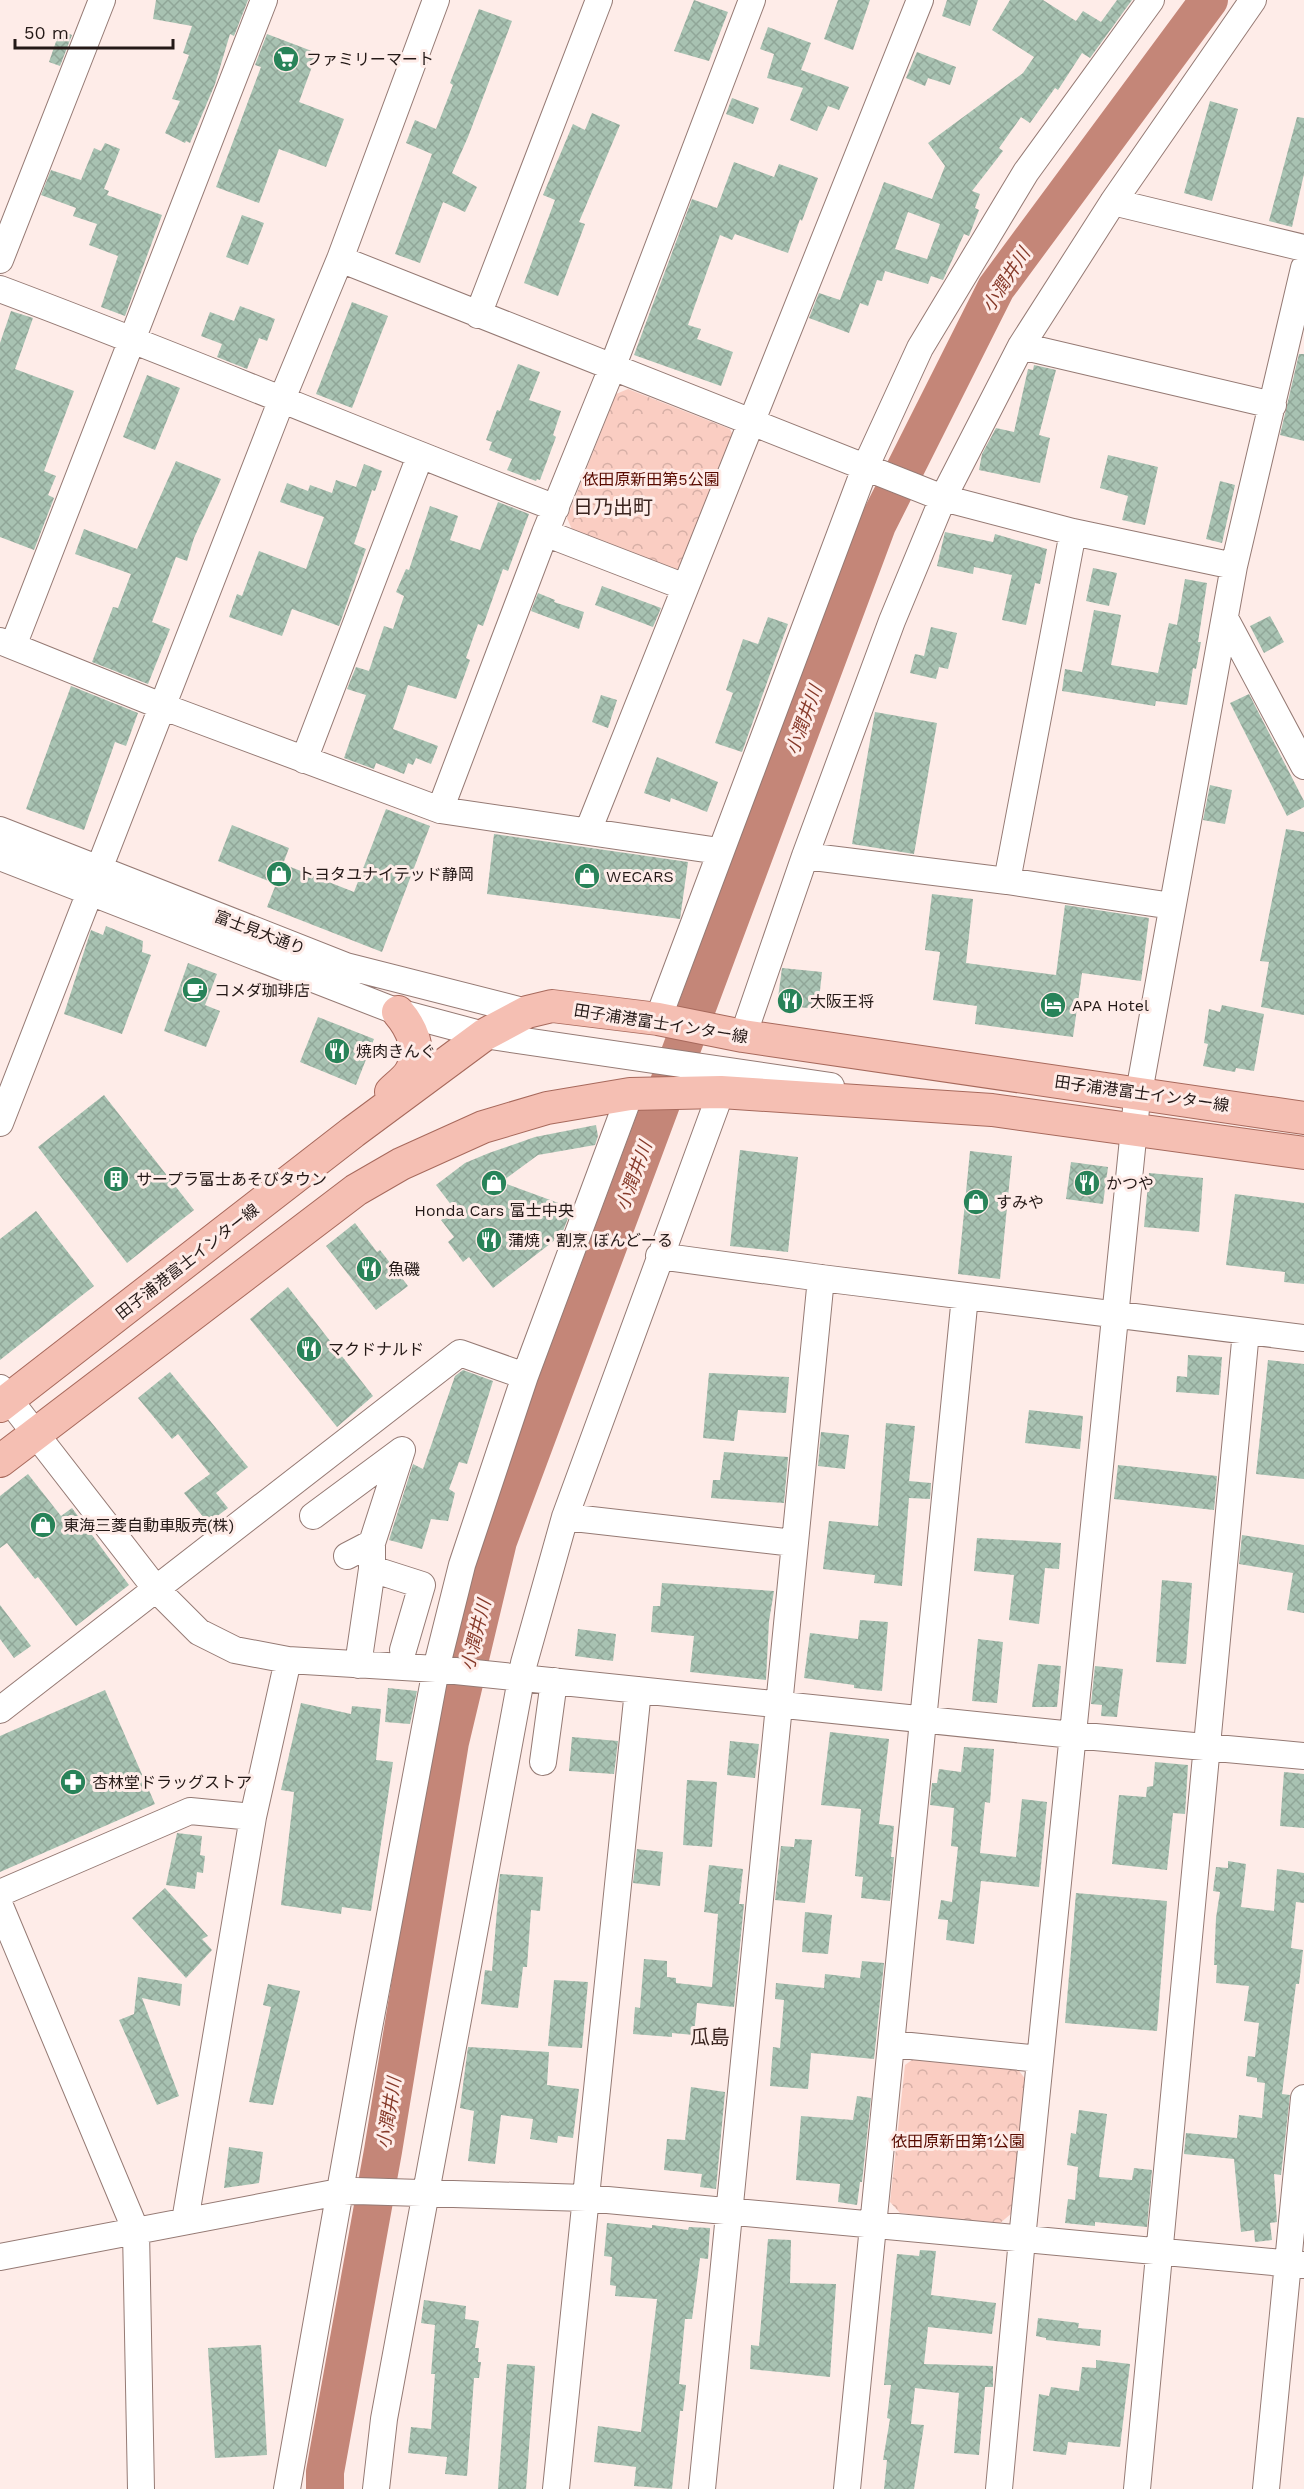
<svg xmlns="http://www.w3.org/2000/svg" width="1304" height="2489" font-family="'Work Sans','Noto Sans JP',sans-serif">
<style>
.park{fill:url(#park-crowns)}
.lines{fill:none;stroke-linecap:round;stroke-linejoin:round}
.river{stroke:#c48678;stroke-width:38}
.building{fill:url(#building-cross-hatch);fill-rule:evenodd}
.minor-casing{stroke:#957a74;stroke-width:28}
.major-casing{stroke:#a7695c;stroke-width:34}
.minor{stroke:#fff;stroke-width:26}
.major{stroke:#f5bfb3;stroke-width:32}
.labels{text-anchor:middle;stroke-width:6;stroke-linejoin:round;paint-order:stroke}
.poi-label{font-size:16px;fill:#241917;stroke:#feece8;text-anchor:start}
.park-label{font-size:16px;fill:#580b00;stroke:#feece8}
.street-label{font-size:16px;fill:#241917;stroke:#feece8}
.water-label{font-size:18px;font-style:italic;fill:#863929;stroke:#feece8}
.quarter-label{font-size:20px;fill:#3a241f;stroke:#feece8}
</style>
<defs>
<pattern id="park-crowns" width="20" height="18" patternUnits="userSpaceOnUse" patternTransform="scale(1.5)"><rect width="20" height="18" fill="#facdc2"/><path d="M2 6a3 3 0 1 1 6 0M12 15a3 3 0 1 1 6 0" fill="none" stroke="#d6afa6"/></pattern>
<pattern id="building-cross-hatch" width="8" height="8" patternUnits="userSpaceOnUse" patternTransform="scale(1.5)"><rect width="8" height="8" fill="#a8c2b2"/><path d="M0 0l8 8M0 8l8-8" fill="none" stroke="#90a698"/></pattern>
</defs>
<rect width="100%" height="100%" fill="#feece8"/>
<path class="park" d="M628,389L730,429L735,440L685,568L674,573L574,534L567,518L616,394Z
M916,2057L1017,2068L1026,2080L1012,2213L999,2224L900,2213L890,2202L905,2065Z"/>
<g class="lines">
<path class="river" d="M325,2489V2472L383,2151L450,1742L498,1541L877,525L996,288L1209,0"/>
</g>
<path class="building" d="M156,0H248L234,36L230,34L215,84L190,143L186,141L185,143L165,133L180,101L172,99L189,55L183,53L192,26L153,19Z
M694,0L728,12L709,61L674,51Z
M838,0H870L853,50L824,39Z
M947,0H978L970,26L942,16Z
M1010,0H1043L1076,21L1083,11L1101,22L1117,0H1132L1090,58L1082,53L1058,90L1055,88L1030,123L1021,117L999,148L1003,151L972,191L980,194L975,208L979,210L969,236L964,234L943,280L931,276L928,284L885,271L882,281L877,280L868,306L860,303L849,333L809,318L819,293L840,300L884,182L932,199L945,166L928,143L1023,73L1034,57L992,30ZM908,212L940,224L927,259L895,249Z
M479,9L512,21L468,137L452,173L477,187L465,212L443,202L420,263L395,254L432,154L406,143L415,120L436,129L453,85L450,83Z
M768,27L811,43L801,70L849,87L839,110L828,106L817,131L790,120L803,88L767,78L774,54L760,49Z
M60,30L72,35L60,66L49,62Z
M267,34L317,53L299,102L344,119L326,167L279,149L259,203L216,187L261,67L255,65Z
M917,52L956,67L950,85L928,78L925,86L906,78Z
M732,98L759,108L753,124L726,114Z
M1210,101L1238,109L1212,201L1184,193Z
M592,113L620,125L579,222L585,224L558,296L524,283L555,200L543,195L573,124L585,130Z
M1297,117L1304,118V174L1292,227L1269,221Z
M105,143L120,149L104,189L109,191L107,195L162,215L125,316L101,307L118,256L89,245L97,224L73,216L76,208L41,195L51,170L81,180L94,148L101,151Z
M734,162L774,177L779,164L818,178L802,221L800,219L788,253L735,234L732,240L720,235L688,325L701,329L697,339L733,352L721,386L634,355L692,199L717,208Z
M242,215L264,223L248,265L226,257Z
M352,302L388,316L352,408L316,394Z
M240,306L275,319L267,341L259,338L247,369L217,357L222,344L201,336L210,312L234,321Z
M11,311L33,318L15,369L74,391L44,471L56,476L48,495L54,498L34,550L0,537V343Z
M1299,354H1304V441L1280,435Z
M518,364L540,372L529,400L561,411L553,435L556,437L540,480L537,479L536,481L507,470L512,459L489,450L492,442L486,440L497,410L500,411Z
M1034,365L1056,370L1039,435L1050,438L1040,483L979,470L982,454L996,428L1014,432L1028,369L1033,370Z
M147,375L180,388L155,450L123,437Z
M1108,455L1158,467L1145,525L1122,520L1128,496L1100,488Z
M176,461L221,479L194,538L187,561L176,557L152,622L170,629L148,684L92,662L113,607L118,608L131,574L75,554L84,529L137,549Z
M364,464L382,471L375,491L372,490L354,544L366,549L339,626L292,609L282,636L229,617L237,594L242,596L259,551L306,569L324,517L280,502L287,483L308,491L310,485L332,493L336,480L356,487Z
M1220,481L1235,485L1222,543L1206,539Z
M498,502L529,514L508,571L503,569L483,626L478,624L466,658L470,660L456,699L408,685L393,729L438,746L431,764L416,758L413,765L408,763L404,774L376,763L374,769L344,758L366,695L347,689L356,667L369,671L384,626L393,629L404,596L396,592L406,569L409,570L430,506L458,516L450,540L480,550Z
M945,532L993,542L995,534L1047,549L1040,584L1035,583L1026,625L1002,620L1012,575L974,567L973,574L937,566Z
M1093,568L1117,573L1109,606L1086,601Z
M1185,579L1207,583L1198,642H1201L1196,669L1193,668L1187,705L1156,701L1155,706L1062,691L1065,669L1082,672L1094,610L1121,615L1111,665L1158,673L1169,623L1177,625Z
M602,586L661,608L653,627L595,605Z
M538,593L555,600L554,602L584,612L579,629L531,611Z
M1270,616L1284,642L1264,653L1250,626Z
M768,617L788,624L742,752L715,743L733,693L726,690L743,639L758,644Z
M931,627L957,633L948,669L939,667L936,679L910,673L915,654L924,656Z
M71,686L138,713L126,746L115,742L84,830L26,809Z
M1249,694L1304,801V807L1287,816L1230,703Z
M601,695L617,700L608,728L592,722Z
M875,712L937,723L914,854L852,844Z
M657,757L718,782L707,812L671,798L670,802L644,793Z
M1210,785L1232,790L1225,824L1203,820Z
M386,809L430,826L382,952L267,907L276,884L218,861L232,825L289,848L283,864L354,892Z
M1286,829L1304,832V1015L1261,1007L1269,962L1260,961Z
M494,834L688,862L680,919L487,894Z
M932,894L973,899L966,963L1056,975L1065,905L1149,918L1141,981L1082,973L1073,1037L975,1024L977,1006L933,1000L940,952L925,950Z
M106,926L143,941L142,952L151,955L122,1034L64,1014L91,930L103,935Z
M188,963L217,974L205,1005L220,1011L206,1047L164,1031Z
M782,968L822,972L818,1009L777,1005Z
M1222,1005L1264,1014L1254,1071L1236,1068L1235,1072L1203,1066L1208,1044L1204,1043L1209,1009L1220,1012Z
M318,1017L374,1039L356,1085L300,1062Z
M104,1095L194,1210L127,1263L38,1147Z
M596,1125L598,1136L595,1145L538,1155L501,1182L572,1208L559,1241L555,1240L493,1288L469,1257L463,1262L448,1242L454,1237L441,1220L455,1210L436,1185L465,1163L489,1153L535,1137Z
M740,1150L798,1157L788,1252L730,1246Z
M970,1151L1012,1156L1000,1279L958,1274Z
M1071,1162L1108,1167L1103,1204L1066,1199Z
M1149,1173L1203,1178L1199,1232L1144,1227Z
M1235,1194L1304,1203V1284L1284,1282L1285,1272L1226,1265Z
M36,1211L94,1286L0,1360V1239Z
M355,1223L377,1252L380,1250L408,1286L376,1310L326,1246Z
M288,1287L373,1396L337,1427L250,1319Z
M1188,1355L1222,1357L1219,1395L1176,1392L1177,1376L1187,1377Z
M1268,1360L1304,1364V1479L1256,1474Z
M463,1370L493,1381L467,1464L459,1462L449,1489L455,1493L448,1521L431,1519L422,1549L389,1540L413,1464L423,1469L455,1376Z
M170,1372L248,1467L216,1493L228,1508L208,1523L184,1493L210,1474L178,1434L172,1439L138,1398Z
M709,1373L789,1377L786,1413L738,1410L734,1441L703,1438Z
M1029,1410L1083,1416L1080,1449L1025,1443Z
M886,1423L915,1426L909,1481L931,1483L930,1499L909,1498L902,1586L874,1583L875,1575L823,1569L829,1521L878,1526Z
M821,1432L849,1435L845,1469L818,1466Z
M724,1452L788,1457L784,1503L711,1498L713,1480H720Z
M1118,1465L1217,1476L1214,1510L1114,1499Z
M28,1474L61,1516L72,1508L129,1585L76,1626L38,1577L35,1579L7,1543L0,1548V1496Z
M1242,1535L1304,1545V1613L1287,1610L1293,1573L1239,1564Z
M977,1538L1061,1543L1059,1569L1045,1568L1039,1624L1009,1620L1014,1575L974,1571Z
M1162,1580L1192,1583L1186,1664L1156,1662Z
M662,1583L774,1591L769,1621L766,1680L690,1672L694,1636L651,1632L653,1606H660Z
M0,1605L31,1646L14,1658L0,1639Z
M860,1620L888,1622L882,1691L854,1688V1685L804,1678L810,1633L858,1639Z
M578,1629L616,1634L613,1661L575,1656Z
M978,1639L1003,1642L997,1703L972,1701Z
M1038,1664L1061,1666L1057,1707H1032Z
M1095,1666L1123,1669L1117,1717L1101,1716L1102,1705L1091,1704Z
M388,1688L417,1691L410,1724L385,1722Z
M105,1690L155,1804L0,1872V1736Z
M301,1703L351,1714L352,1706L381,1709L376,1760L393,1762L371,1911L342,1907L341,1914L281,1905L294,1792L281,1790Z
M830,1732L889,1739L879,1824L894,1826L891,1857H894L890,1901L861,1898L863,1877L855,1876L861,1809L821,1805Z
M572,1737L618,1741L614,1774L569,1771Z
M730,1741L759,1744L755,1778L727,1775Z
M964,1747L994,1749L990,1803L985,1802L980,1853L1016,1857L1022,1799L1047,1802L1039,1887L981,1881L974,1944L946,1940L948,1920L938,1919L941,1900L952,1902L958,1847L951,1846L954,1808L930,1805L932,1783H937L939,1769L961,1772Z
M1155,1762L1188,1765L1185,1814L1173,1813L1167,1870L1112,1864L1119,1795L1146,1797L1147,1787L1153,1786Z
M1284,1772L1304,1774V1828L1280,1826Z
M687,1780L717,1782L712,1847L683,1845Z
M177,1833L202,1836L200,1855L205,1856L203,1873L197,1872L195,1889L166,1885Z
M795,1839L812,1840L805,1903L775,1900L781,1846L794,1847Z
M637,1849L663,1852L660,1886L633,1883Z
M1228,1861L1246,1864L1241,1907L1274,1911L1277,1869L1304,1873V1903L1296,1902L1291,1948L1303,1950L1299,1984H1296L1282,2094L1290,2095L1281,2175L1274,2174L1277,2222L1270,2223L1272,2240L1255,2242L1254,2230L1241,2232L1234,2159L1184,2154L1186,2133L1237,2138L1239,2115L1262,2118L1265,2083L1257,2082V2078L1246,2076L1248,2056L1255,2057L1259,2023L1244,2021L1249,1986L1216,1983L1217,1965H1214L1216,1918L1220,1892L1213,1891L1216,1867L1228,1868Z
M709,1865L743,1869L739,1904H744L734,2007L697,2003L694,2035L672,2033V2037L633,2034L635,2007L640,2008L644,1959L667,1961V1977L676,1978V1983L712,1987L718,1914L704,1912Z
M500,1874L543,1877L540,1911L531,1910L527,1967H523L518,2008L481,2004L485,1970L492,1971Z
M165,1888L208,1936L202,1939L212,1950L186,1978L132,1918Z
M1076,1893L1167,1901L1157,2031L1065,2023Z
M805,1912L832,1915L828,1954L802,1952Z
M862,1961L884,1963L874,2059L811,2053L808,2089L770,2086L773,2047L780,2048L784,2000L775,1999L776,1983L824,1988L825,1974L860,1978Z
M138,1977L182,1984L180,2006L142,1998L179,2096L157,2105L119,2020L134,2014Z
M554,1980L588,1982L582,2048L548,2046Z
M268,1984L300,1991L273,2105L249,2102L271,2007L263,2005Z
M468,2047L549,2052L547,2085L579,2089L573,2138L558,2136L557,2143L530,2139L533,2119L501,2115L495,2164L468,2161L474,2111L460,2108Z
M691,2087L725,2092L716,2189L700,2187L702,2174L664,2170L667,2139L685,2140Z
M857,2096L871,2098L862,2182H860L857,2205L838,2202L840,2184L796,2180L801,2116L853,2120Z
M1079,2110L1107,2114L1099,2177L1132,2180L1134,2168L1152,2170L1147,2227L1095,2222V2226L1065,2223L1068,2199L1075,2200L1078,2167L1067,2165L1071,2133L1076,2134Z
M229,2147L263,2152L259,2183L224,2188Z
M607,2223L652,2228V2225L688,2230L689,2227L710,2228L708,2259L700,2258L692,2319H685L679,2384L686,2385L683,2411H680L672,2489L634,2486L636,2467L594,2462L598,2426L641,2432L657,2299L615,2296L616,2286L610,2285L612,2257L604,2256Z
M768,2239L791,2240L790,2283L836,2284L830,2377L750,2369L751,2345L759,2346Z
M920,2250L936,2251L931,2295L996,2303L992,2334L928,2327L924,2364L993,2366V2387H985L979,2455L954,2453L959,2393L915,2388L911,2424L924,2425L914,2489H884L887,2460H883L890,2419L887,2418L891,2385H884L897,2254L919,2256Z
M424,2300L466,2306L465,2319L479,2321L475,2348H479L478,2362H481L479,2378H474L467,2476L445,2474L447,2457L408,2453L411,2427L431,2429L435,2374H431L435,2325L421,2323Z
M1038,2318L1079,2323L1078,2328L1101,2330L1100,2346L1046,2340V2338L1036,2336Z
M261,2345L267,2455L215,2458L208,2348Z
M1096,2360L1130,2364L1120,2447L1068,2442L1066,2455L1033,2451L1039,2394L1049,2396L1051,2387L1079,2391L1082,2367L1096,2368Z
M507,2364L535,2366L526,2489H498Z"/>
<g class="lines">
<g class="minor-casing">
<path id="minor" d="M1113,202L1304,248
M340,259L943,498L1073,532L1234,566
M0,260L102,0
M0,289C187,359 370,437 556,508
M478,315L599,0
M1021,346L1273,405
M545,533L685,587
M1225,618L1304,766
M0,641L164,707L440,810L719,851
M13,646L264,0
M304,760L420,456
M440,810L545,533L612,368L752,0
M0,830L346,966L527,1012
M588,831L920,0
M805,856L1007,881L1172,906
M0,857L398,1012L484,1035L831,1086
M1007,881L1073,532
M658,1019L865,468L920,348L1026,172L1151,0
M743,1036L805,856L892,621L943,498L1021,346L1113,202L1253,0
M0,1123L282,399L340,259L436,0
M659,1256L821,1278L1304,1338
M0,1388L156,1589L199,1632L235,1650L288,1660L436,1669L1073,1735L1304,1756
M313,1516L402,1450L372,1543V1569L358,1665
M565,1517L794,1543
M347,1556L372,1543
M372,1569L422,1585L403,1650
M0,1710L460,1353L525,1376
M543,1762L554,1681
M0,1893L190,1811L253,1817
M0,1906L136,2231L141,2489
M891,2044L1040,2059
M185,2221L253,1817L288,1660
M0,2257L339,2192L356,2191L586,2198L1304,2265
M287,2489L368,2033L436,1669L462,1565L525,1376L630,1094
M376,2489L384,2419L524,1663L565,1517L721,1092
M556,2489L638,1690
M702,2489L821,1278
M847,2489L965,1296
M999,2489L1022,2239L1136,1109L1234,566L1304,268
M1137,2489L1246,1331
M1266,2489L1304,2098"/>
</g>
<g class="major-casing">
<path id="major" d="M391,1092C397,1086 407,1079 411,1071C423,1051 411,1027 398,1012
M0,1406L353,1132L484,1035L527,1012L552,1006L658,1019L743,1036L1304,1118
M0,1461L356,1190L401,1164L483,1127L547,1108L630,1094L721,1092L992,1110L1304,1153"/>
</g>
<use href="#minor" class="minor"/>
<use href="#major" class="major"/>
</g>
<defs>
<g id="supermarket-disc" transform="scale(1.35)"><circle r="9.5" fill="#288359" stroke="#feece8"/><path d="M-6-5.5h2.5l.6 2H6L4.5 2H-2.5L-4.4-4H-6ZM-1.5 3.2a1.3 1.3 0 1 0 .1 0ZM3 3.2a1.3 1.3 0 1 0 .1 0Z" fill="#fff"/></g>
<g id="shop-disc" transform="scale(1.35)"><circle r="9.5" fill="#288359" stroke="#feece8"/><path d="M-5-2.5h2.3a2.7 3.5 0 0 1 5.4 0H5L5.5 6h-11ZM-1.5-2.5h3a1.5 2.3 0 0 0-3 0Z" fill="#fff"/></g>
<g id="cafe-disc" transform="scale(1.35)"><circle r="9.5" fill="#288359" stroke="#feece8"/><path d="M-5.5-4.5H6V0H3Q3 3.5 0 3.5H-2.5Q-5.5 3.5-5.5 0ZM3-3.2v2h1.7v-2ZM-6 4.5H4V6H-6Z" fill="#fff"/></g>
<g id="restaurant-disc" transform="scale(1.35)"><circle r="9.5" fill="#288359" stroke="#feece8"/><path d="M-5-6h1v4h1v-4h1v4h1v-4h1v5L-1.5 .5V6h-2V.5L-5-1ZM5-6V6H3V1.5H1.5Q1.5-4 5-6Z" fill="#fff"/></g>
<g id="hotel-disc" transform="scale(1.35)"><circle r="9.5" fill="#288359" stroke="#feece8"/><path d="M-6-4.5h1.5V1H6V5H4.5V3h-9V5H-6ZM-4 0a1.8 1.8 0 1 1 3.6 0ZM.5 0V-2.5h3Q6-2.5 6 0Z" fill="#fff"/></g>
<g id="building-disc" transform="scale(1.35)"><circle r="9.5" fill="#288359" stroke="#feece8"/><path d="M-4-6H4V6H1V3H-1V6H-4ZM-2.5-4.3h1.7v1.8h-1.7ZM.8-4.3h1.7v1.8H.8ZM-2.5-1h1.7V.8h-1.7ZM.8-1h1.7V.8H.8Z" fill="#fff"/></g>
<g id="pharmacy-disc" transform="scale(1.35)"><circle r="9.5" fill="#288359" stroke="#feece8"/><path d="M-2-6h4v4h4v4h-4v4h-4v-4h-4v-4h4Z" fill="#fff"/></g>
</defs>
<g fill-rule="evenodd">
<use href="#supermarket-disc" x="286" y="59"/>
<use href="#shop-disc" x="279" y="874"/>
<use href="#shop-disc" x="587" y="876"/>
<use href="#cafe-disc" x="195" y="990"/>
<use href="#restaurant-disc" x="790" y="1001"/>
<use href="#hotel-disc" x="1053" y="1005"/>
<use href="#restaurant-disc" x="337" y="1051"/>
<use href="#building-disc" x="116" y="1179"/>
<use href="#shop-disc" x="494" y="1183"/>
<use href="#restaurant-disc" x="1087" y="1183"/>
<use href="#shop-disc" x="976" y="1202"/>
<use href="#restaurant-disc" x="489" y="1240"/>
<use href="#restaurant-disc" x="369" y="1269"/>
<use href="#restaurant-disc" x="309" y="1349"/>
<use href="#shop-disc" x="43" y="1525"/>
<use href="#pharmacy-disc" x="73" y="1782"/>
</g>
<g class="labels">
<g class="poi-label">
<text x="306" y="65">ファミリーマート</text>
<text x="298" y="880">トヨタユナイテッド静岡</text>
<text x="606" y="882">WECARS</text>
<text x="214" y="996">コメダ珈琲店</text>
<text x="810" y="1007">大阪王将</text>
<text x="1072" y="1011">APA Hotel</text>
<text x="356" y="1057">焼肉きんぐ</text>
<text x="136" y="1185">サープラ富士あそびタウン</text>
<text x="1106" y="1189">かつや</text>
<text x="996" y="1208">すみや</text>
<text x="494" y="1216" text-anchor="middle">Honda Cars 富士中央</text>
<text x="508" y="1246">蒲焼・割烹 ぼんどーる</text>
<text x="388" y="1275">魚磯</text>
<text x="328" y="1355">マクドナルド</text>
<text x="63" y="1531">東海三菱自動車販売(株)</text>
<text x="92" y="1788">杏林堂ドラッグストア</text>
</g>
<g class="park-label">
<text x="651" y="485">依田原新田第5公園</text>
<text x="958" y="2147">依田原新田第1公園</text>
</g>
<g class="street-label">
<text transform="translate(260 932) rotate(21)" y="6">富士見大通り</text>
<text transform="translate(661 1023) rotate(9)" y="6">田子浦港富士インター線</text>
<text transform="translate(1142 1093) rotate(8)" y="6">田子浦港富士インター線</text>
<text transform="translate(187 1261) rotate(-38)" y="6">田子浦港富士インター線</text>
</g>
<g class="water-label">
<text transform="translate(1006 280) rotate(-57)" y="6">小潤井川</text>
<text transform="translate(804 720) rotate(-70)" y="6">小潤井川</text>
<text transform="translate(634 1176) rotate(-70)" y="6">小潤井川</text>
<text transform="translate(476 1635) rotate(-76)" y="6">小潤井川</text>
<text transform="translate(389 2113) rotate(-81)" y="6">小潤井川</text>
</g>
<g class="quarter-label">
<text x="613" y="514">日乃出町</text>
<text x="710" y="2044">瓜島</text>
</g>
</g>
<path d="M15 39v9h158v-9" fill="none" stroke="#241917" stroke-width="3"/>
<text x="24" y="39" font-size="18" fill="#241917" stroke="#feece8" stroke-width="4.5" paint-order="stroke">50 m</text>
</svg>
